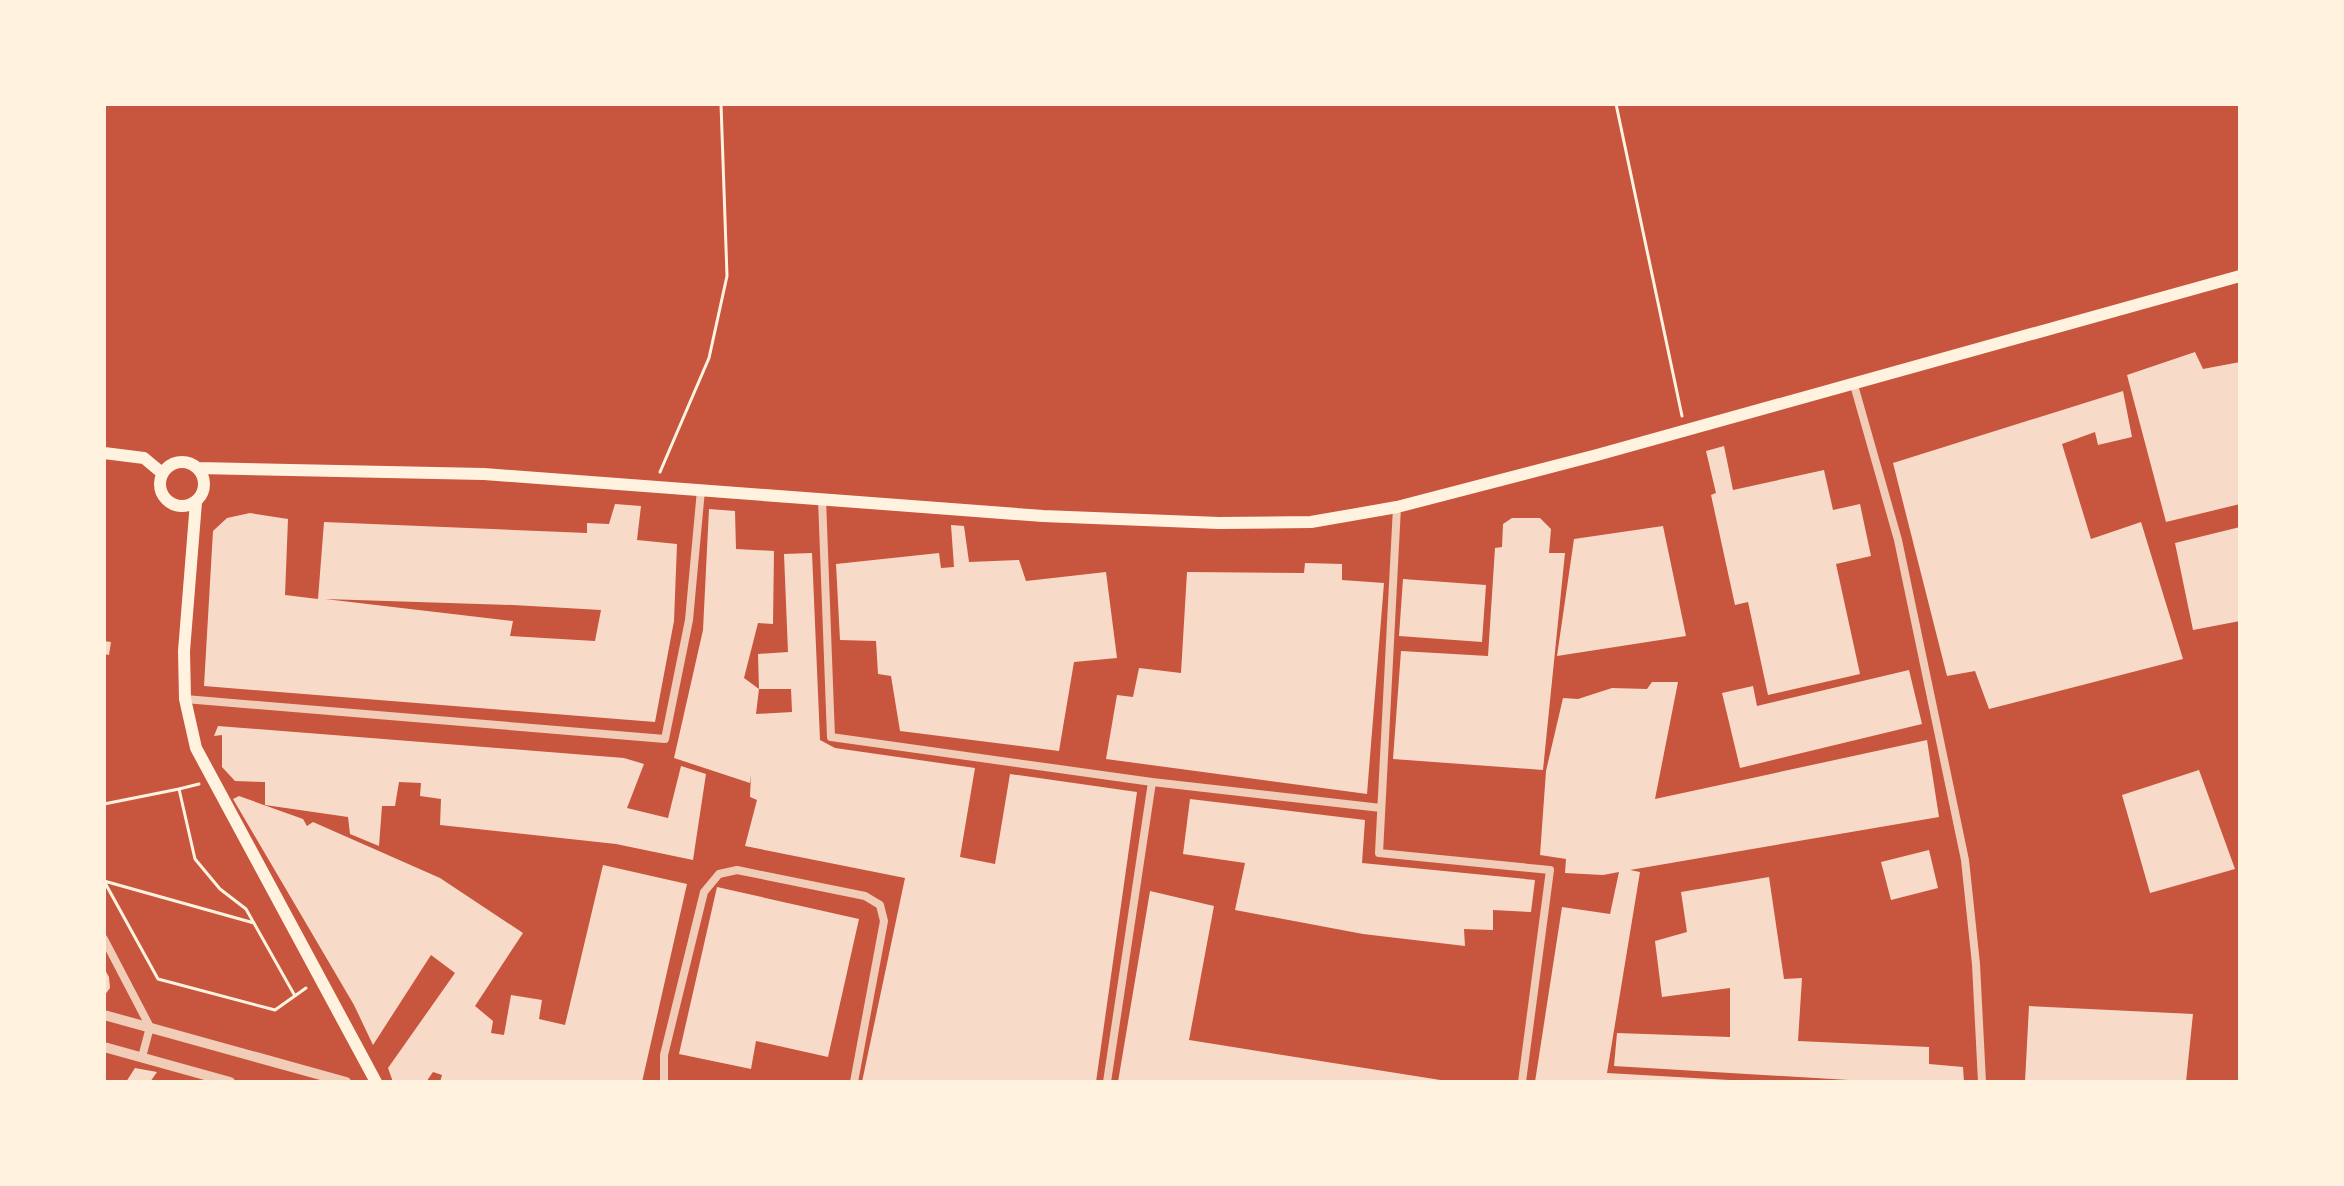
<svg xmlns="http://www.w3.org/2000/svg" width="2344" height="1186" font-family="Raleway,sans-serif">
<style>
.building{fill:#f7dbc8;fill-rule:evenodd}
.lines{fill:none;stroke-linecap:round;stroke-linejoin:round}
.path{stroke:#fff3e0;stroke-width:3}
.minor{stroke:#f1ccb7;stroke-width:8}
.tertiary{stroke:#f1ccb7;stroke-width:10}
.secondary{stroke:#fff3e0;stroke-width:12}
</style>
<rect width="100%" height="100%" fill="#c8553d"/>
<path class="building" d="M2195,352L2203,369L2240,362V504L2166,522L2127,375Z
M2123,391L2132,437L2098,445L2095,432L2062,444L2091,539L2141,522L2183,659L1989,709L1975,671L1947,676L1893,463Z
M1724,446L1733,490L1824,470L1833,510L1860,504L1871,556L1836,564L1860,674L1768,695L1748,602L1735,605L1711,495L1716,493L1706,451Z
M615,504L641,506L637,540L677,544L674,621L655,722L204,686L213,531L227,518L250,513L288,519L285,595L318,599L324,522L587,533V523L609,524ZM325,599L513,605L601,610L595,641L510,636L513,621Z
M709,509L735,511L736,549L774,551L773,624L758,623L744,678L759,689L758,654L788,652L784,554L812,553L820,740L835,748L975,768L960,857L995,864L1010,774L1137,792L1096,1082H862L905,878L745,846L757,800L750,797L751,774L750,783L674,758L703,630ZM759,689H791L792,712L756,714Z
M1512,518H1540L1551,529L1549,553H1565L1543,770L1393,759L1401,651L1488,656L1495,548L1502,547L1503,524Z
M951,525L964,526L969,562L1019,560L1026,581L1106,572L1117,658L1074,662L1059,751L900,731L891,676L878,674L876,641L840,640L836,564L939,553L941,568L954,567Z
M1663,526L1686,636L1557,656L1574,539Z
M2240,527V621L2193,630L2175,543Z
M1305,563L1342,564V580L1384,583L1367,794L1106,759L1117,695L1133,697L1139,668L1181,673L1187,572L1304,573Z
M1403,579L1486,585L1482,642L1399,636Z
M104,641L111,642L109,655L104,654Z
M1909,670L1922,724L1740,768L1722,693L1753,686L1757,706Z
M1652,682H1678L1655,799L1927,740L1939,817L1630,870L1640,872L1607,1073L1729,1080V1082H1535L1562,907L1610,914L1619,872L1603,875L1565,873L1566,859L1540,855L1546,771L1563,698L1578,699L1612,688L1647,689Z
M218,726L624,758L644,764L627,808L668,818L681,766L706,774L693,860L616,844L440,825L441,799L420,796L421,783L399,782L395,806H382L379,846L350,834L348,817L265,805V782L235,781L222,767V735L214,736Z
M2199,770L2235,869L2150,893L2122,795Z
M239,796L303,819L307,826L313,822L440,878L523,933L475,1006L493,1021L491,1033L504,1035L511,995L542,1000L539,1019L565,1025L603,865L687,884L642,1082H440L442,1075L433,1072L426,1082H393L388,1068L455,973L431,955L373,1045L354,1005L233,799Z
M1190,799L1365,820L1362,863L1535,880L1531,912L1493,910V930L1464,929L1465,946L1363,934L1235,910L1245,863L1183,854Z
M1929,850L1938,888L1891,900L1881,862Z
M1769,877L1784,979L1802,978L1798,1041L1929,1047V1064L1963,1067L1964,1082H1882L1614,1066L1617,1033L1730,1037V988L1662,997L1655,941L1687,932L1681,892Z
M717,887L859,919L828,1057L756,1041L751,1069L679,1054Z
M1150,891L1214,906L1189,1040L1453,1082H1118Z
M104,968L109,977L110,988L104,996Z
M2029,1006L2193,1014L2186,1082H2025Z
M135,1068L157,1072L150,1082H126Z"/>
<g class="lines">
<path class="path" d="M1616,104L1682,416
M660,472L709,358L727,276L721,104
M179,789L199,784
M104,804L179,789L195,859L220,889L246,909L295,996
M104,881L158,979L275,1010L306,988
M104,881L254,923"/>
<path class="minor" d="M1854,385L1898,540L1965,860L1976,964L1982,1082
M822,499L831,737L1152,782L1381,808
M1397,507L1379,853L1550,870L1522,1082
M185,699L665,739L689,620L701,490
M104,939L150,1027L142,1057
M664,1082V1055L704,892L719,874L737,870L865,896L880,905L884,921L854,1082
M1107,1082L1152,782"/>
<path class="tertiary" d="M104,1015L346,1082
M104,1047L230,1082"/>
<path class="secondary" d="M104,453L144,458L162,473
M160 484a22 22 0 1 1 44 0a22 22 0 1 1-44 0Z
M198,468L484,474L1043,516L1219,523L1311,522L1397,507L1597,455L2240,276
M196,502L184,651L185,699L196,748L376,1082"/>
</g>
<rect width="2344" height="1186" fill="none" stroke="#fff3e0" stroke-width="212"/>
</svg>
